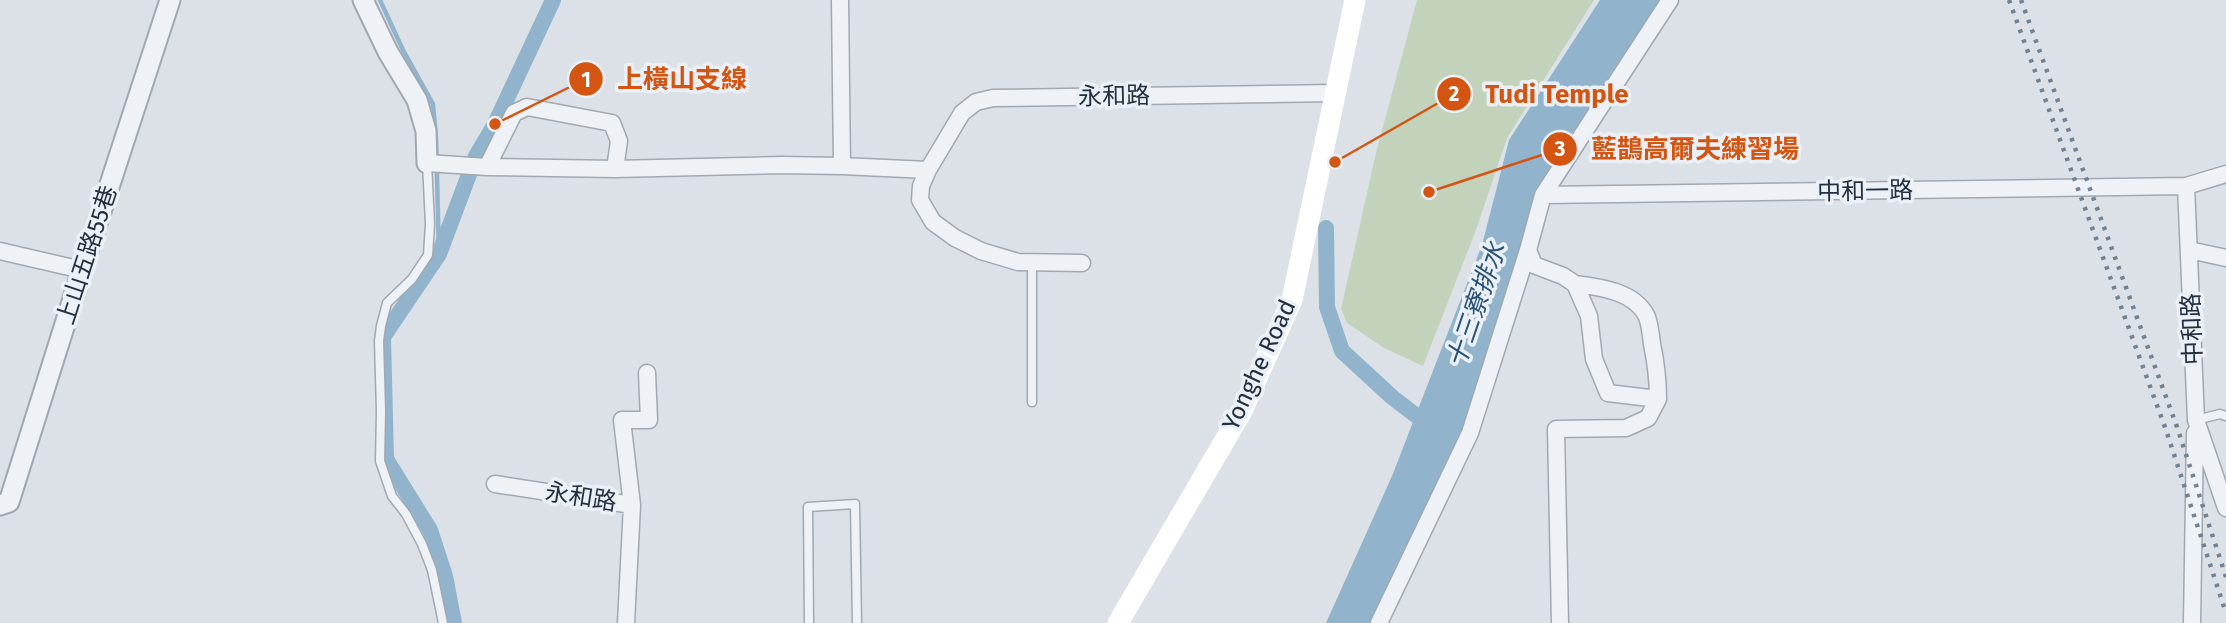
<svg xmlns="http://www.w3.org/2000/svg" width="2226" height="623" font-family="'Fira Sans','Noto Sans TC',sans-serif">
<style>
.green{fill:#c3d2bb}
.water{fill:#91b4cc}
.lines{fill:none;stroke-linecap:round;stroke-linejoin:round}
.stream{stroke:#91b4cc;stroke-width:4.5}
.canal{stroke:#91b4cc;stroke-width:16}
.service-casing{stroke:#a0a8b1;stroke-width:11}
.minor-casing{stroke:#a0a8b1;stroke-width:19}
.tertiary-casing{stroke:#a0a8b1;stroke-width:23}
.service{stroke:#eef1f5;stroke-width:8}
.minor{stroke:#eef1f5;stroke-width:16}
.tertiary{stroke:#eef1f5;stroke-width:19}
.secondary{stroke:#fff;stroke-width:21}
.rail{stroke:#738292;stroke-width:4.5;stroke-dasharray:3.5 7;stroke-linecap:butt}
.labels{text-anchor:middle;stroke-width:7;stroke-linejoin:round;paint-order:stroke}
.street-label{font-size:24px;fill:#23303f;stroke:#eaf0f5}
.water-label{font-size:26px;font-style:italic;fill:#2a5477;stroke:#eaf0f5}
.leader{fill:none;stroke:#d45511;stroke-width:2.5}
.callout-dot{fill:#d45511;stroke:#eaf0f5;stroke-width:2.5}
.mark-label{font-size:21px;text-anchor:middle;font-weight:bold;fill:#fff}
.callout-label{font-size:26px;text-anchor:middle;font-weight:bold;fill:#d45511;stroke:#eaf0f5;stroke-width:7;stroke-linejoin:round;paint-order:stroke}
</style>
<rect width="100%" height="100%" fill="#dbe1e7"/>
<path class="green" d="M1417,0H1594L1507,138L1476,230L1423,366L1384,348L1347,323L1341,309L1376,153Z"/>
<path class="water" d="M1600,0H1662L1538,194L1466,431L1372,623H1326L1392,476L1482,245L1509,140Z"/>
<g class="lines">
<path class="stream" d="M380,0L403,50L433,104L436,138L439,254"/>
<path class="canal" d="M1326,228L1327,307L1342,351L1392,397L1431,427
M454,623L445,576L430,530L386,459L383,337L439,254L476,156L495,124L553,0"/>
<g class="service-casing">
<path id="service" d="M427,163L430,224L428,255L412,279L387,303L381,326L379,341L381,411L380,461L392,496L406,514L422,544L432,570L443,623
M1032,402V261
M2196,420L2220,414L2226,416
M809,623L808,507L855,504L857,623"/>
</g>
<g class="minor-casing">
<path id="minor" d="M840,0L842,166
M427,163L487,167L615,169L781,165L842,166L928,170L962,113L976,102L993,98L1336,93
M487,167L514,113L527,107L612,123L619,141L615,169
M928,170L921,186L920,200L933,222L955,238L981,251L1018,262L1082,263
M2186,186L2196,420L2226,508
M1543,195L2186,186L2226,174
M1528,250L1534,265L1563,276L1575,284L1589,316L1594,359L1608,393L1658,399L1648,418L1626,428L1556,429L1560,623
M2189,250L2226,258
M0,251L82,270
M1575,284C1599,287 1635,291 1647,317C1650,325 1651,336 1652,344C1656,363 1658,380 1658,399
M495,484L632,505L626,623
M632,505L622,420H649L647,373
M1379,623L1470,433L1528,250L1543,195L1670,0
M2192,623L2195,433"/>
</g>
<g class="tertiary-casing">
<path id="tertiary" d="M363,0L388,52L417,100L426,131L427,163
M0,505L9,502L82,270L170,0"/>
</g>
<use href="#service" class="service"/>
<use href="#minor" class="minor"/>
<use href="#tertiary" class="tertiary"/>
<path class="secondary" d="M1118,623L1242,411L1292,300L1355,0"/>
<path class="rail" d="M2009,0L2166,430L2226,613
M2021,0L2177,427L2226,577"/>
</g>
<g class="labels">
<g class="street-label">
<text transform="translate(1114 96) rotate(-1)" y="8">永和路</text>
<text transform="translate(1865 191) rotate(-1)" y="8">中和一路</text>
<text transform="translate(87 255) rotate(-72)" y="8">上山五路55巷</text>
<text transform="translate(2192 329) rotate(-92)" y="8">中和路</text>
<text transform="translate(1259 365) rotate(-65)" y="8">Yonghe Road</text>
<text transform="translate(581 497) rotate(9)" y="8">永和路</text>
</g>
<g class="water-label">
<text transform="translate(1476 305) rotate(-71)" y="9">十三寮排水</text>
</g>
</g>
<path class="leader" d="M495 124L586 79M1335 162L1454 94M1429 192L1560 149"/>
<g class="callout-dot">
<circle cx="495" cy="124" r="7"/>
<circle cx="1335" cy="162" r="7"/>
<circle cx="1429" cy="192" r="7"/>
<circle cx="586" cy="79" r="18"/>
<circle cx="1454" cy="94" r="18"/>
<circle cx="1560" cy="149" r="18"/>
</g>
<g class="mark-label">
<text x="586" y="87">1</text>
<text x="1454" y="101">2</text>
<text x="1560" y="156">3</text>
</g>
<g class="callout-label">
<text x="682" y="88">上橫山支線</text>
<text x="1557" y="103">Tudi Temple</text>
<text x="1695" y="158">藍鵲高爾夫練習場</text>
</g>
</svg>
